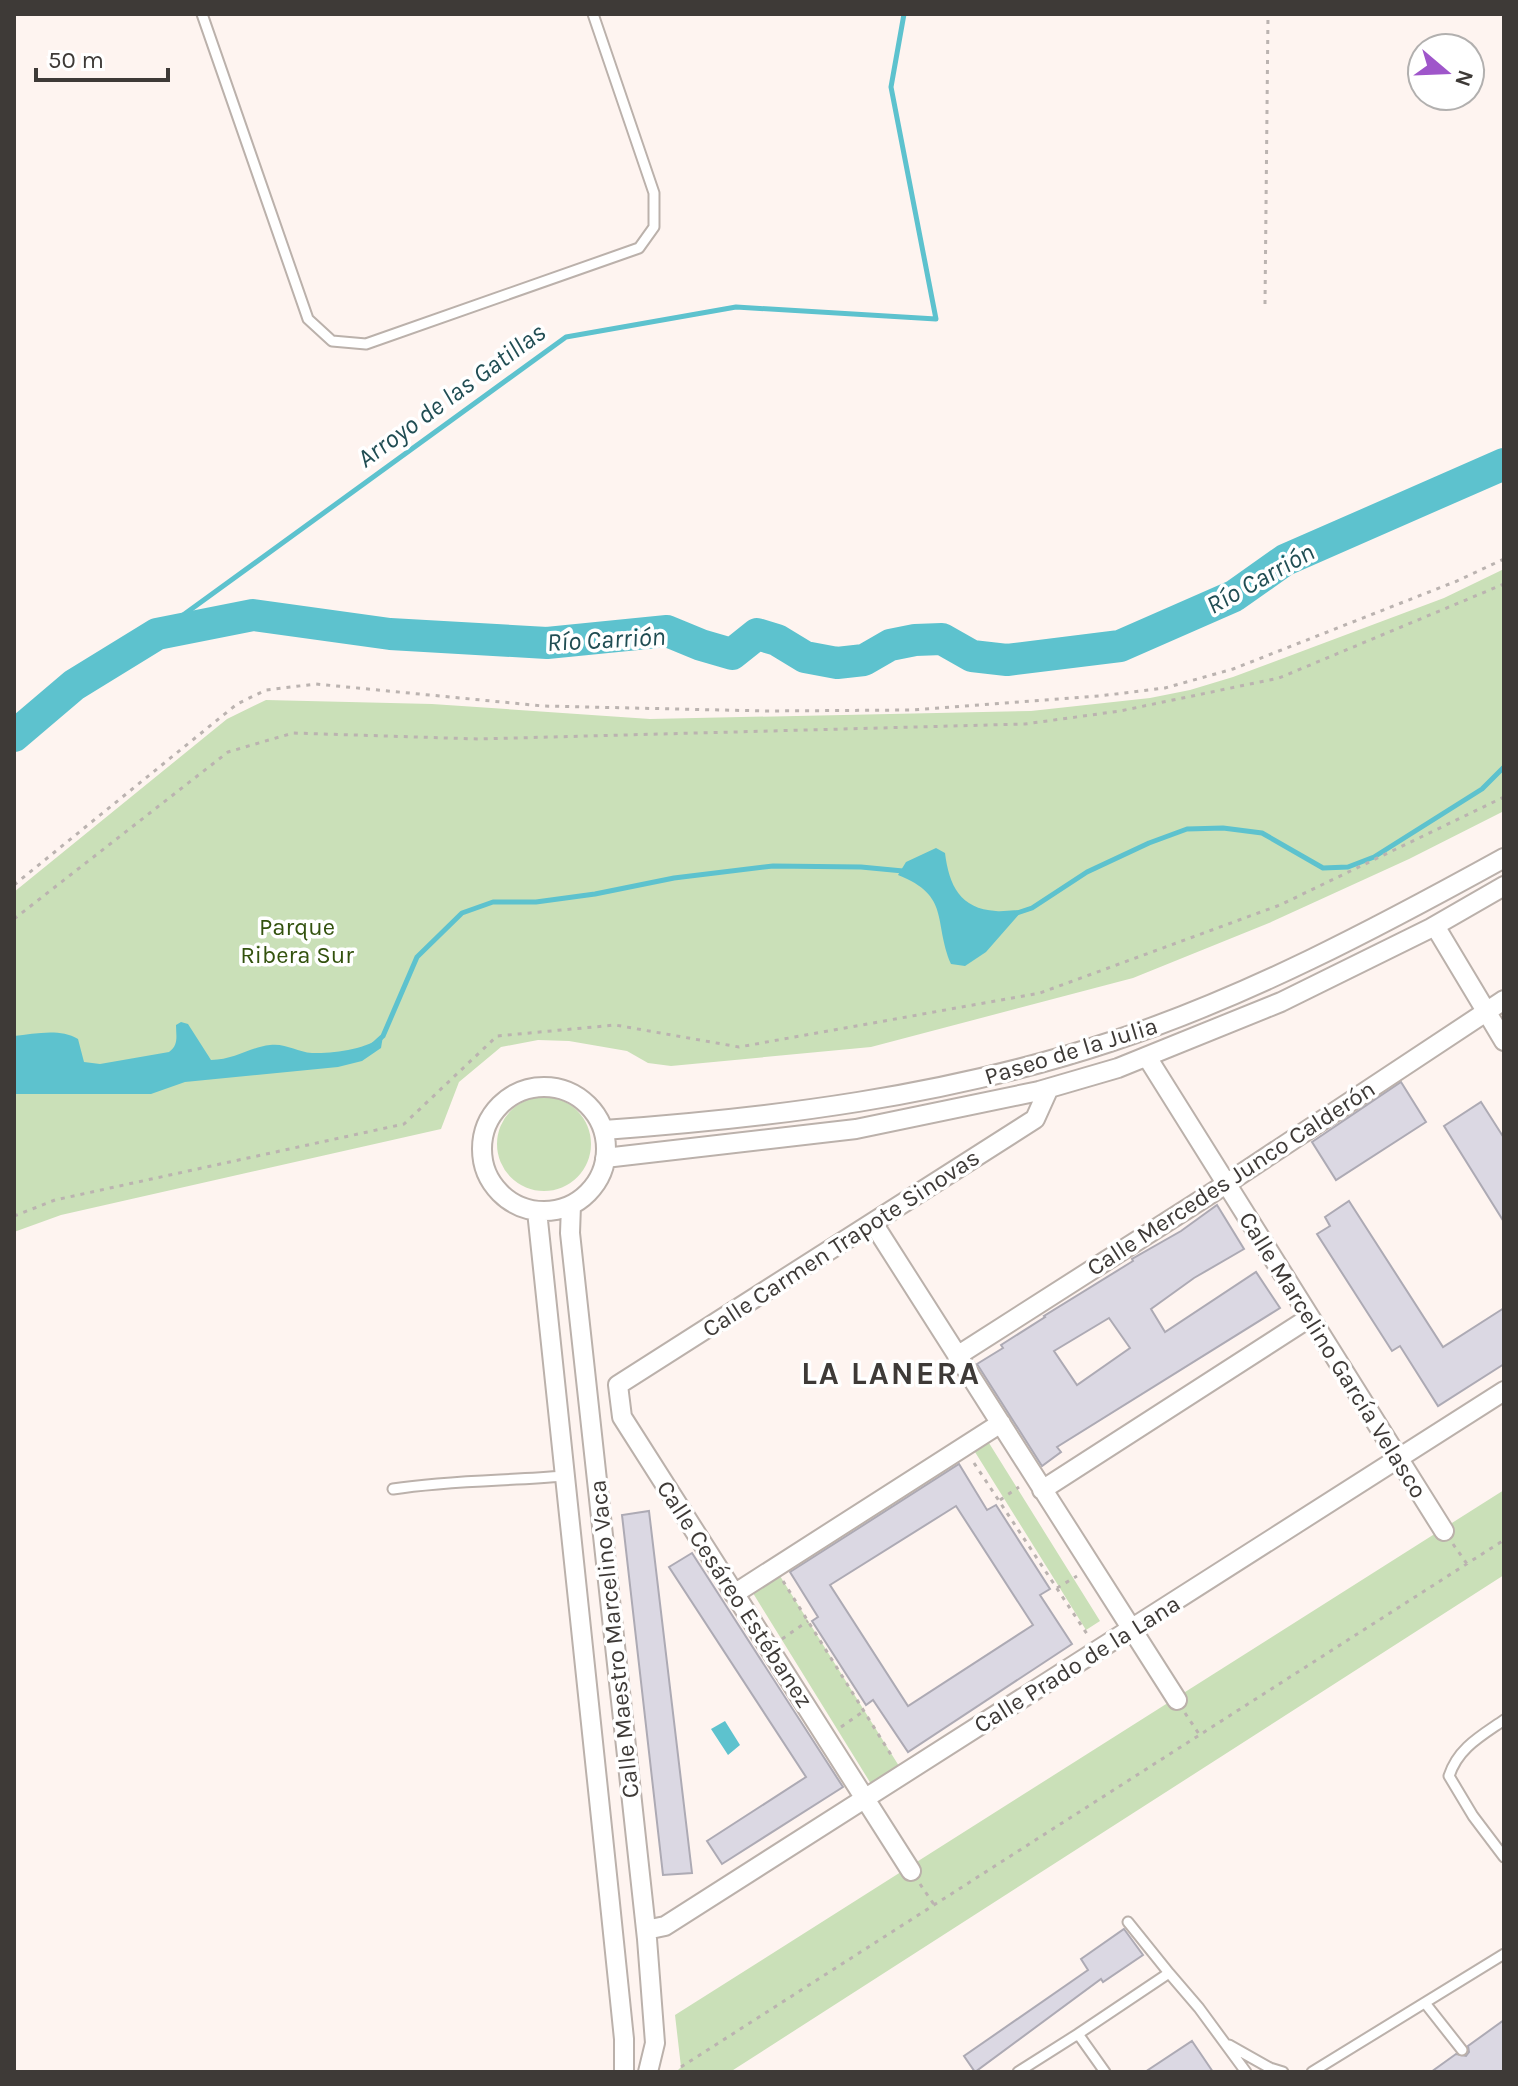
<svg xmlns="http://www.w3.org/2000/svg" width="1518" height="2086" font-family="Karla,sans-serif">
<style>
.green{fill:#cae0b8}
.water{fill:#5dc2ce}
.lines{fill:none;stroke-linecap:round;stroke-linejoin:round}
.stream{stroke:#5dc2ce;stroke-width:5}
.river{stroke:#5dc2ce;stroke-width:32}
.building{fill:#dbd8e3;stroke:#adaab4;stroke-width:2;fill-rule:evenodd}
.lane-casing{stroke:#bbb1ab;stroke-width:13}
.street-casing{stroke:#bbb1ab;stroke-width:22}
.path{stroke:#bbb3b0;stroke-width:3;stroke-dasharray:4 6;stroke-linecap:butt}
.lane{stroke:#fff;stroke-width:9}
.street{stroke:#fff;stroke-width:18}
.labels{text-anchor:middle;stroke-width:7;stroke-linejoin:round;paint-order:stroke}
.park-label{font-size:24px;fill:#33520e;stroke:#fff}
.street-label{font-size:24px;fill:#3e3a37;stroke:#fff}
.water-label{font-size:26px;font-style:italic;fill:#204d53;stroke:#fff}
.district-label{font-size:32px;font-weight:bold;letter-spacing:2px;fill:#3e3a37;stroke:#fff}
</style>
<rect width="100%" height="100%" fill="#fef4f0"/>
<path class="green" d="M1504,569V811L1409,859L1269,923L1133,978L871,1047L671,1066L648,1063L627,1051L569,1041L538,1040L501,1047L459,1082L441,1129L61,1215L14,1232V892L227,719L266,700L432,704L650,719L1031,711L1150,698L1190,690L1233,677L1444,598Z
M497 1144a47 47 0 1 1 94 0a47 47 0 1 1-94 0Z
M989,1443L1100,1621L1086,1630L975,1452Z
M1504,1490V1575L730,2072H676L681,2067L675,2015Z
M775,1568L904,1774L876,1792L748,1585Z"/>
<path class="water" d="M936,848L945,853C949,885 960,909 996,911C1005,912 1012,909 1022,911L986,952L965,966L951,964C933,921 951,896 898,875L906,862Z
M181,1022L188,1024L211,1060C234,1060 250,1047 270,1045C286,1043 297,1052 312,1053C333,1054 367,1049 383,1036L381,1048L362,1061L338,1067L185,1082L151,1094H14V1036C35,1034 59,1028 78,1039L84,1062L100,1064L169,1052C179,1045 176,1036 176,1025Z
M725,1721L740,1745L728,1755L711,1729Z"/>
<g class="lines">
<path class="stream" d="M157,634L566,337L736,307L936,319L891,87L904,14
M1017,913L1032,908L1087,872L1149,843L1187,829L1223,828L1262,833L1323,868L1348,867L1374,857L1482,789L1504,767
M372,1046L383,1036L417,957L462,913L493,902H536L595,894L674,878L773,866L861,867L903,871"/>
<path class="river" d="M14,736L74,685L157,634L253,615L390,634L547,643L667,631L701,645L732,654L757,634L777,640L805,657L837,663L864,660L890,645L915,640L942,639L972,656L1007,660L1120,646L1234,596L1285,560L1504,464"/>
</g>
<path class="building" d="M1401,1082L1426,1122L1336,1180L1312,1142Z
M1481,1102L1504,1138V1222L1444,1126Z
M1349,1201L1443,1347L1504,1308V1364L1438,1406L1400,1346L1392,1351L1317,1234L1330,1226L1325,1217Z
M1217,1205L1244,1249L1194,1278L1151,1309L1165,1332L1256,1272L1280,1308L1057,1447L1061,1452L1042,1466L977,1364L1003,1348L1001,1345L1045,1317L1044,1316L1133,1261L1132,1259L1181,1231ZM1109,1318L1130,1348L1077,1385L1054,1351Z
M959,1464L987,1510L996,1505L1050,1589L1040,1595L1072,1644L908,1752L873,1700L866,1705L812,1621L818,1617L790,1572ZM956,1506L1033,1625L908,1706L830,1585Z
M649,1511L692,1873L663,1875L622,1515Z
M692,1553L843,1787L722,1864L707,1841L806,1777L669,1567Z
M1124,1929L1143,1955L1103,1982L1101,1979L975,2072L964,2056L1088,1970L1081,1959Z
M1504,2020V2072H1431L1456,2054L1466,2056L1469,2052L1468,2046Z
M1192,2041L1213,2072H1145Z"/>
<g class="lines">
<g class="lane-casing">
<path id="lane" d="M202,14L308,319L332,341L366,344L639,248L654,227V193L593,14
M393,1489C450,1480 507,1481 564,1476
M1504,1720C1481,1736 1458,1748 1449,1776L1473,1816L1504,1857
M1128,1922L1169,1973
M1425,2003L1462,2050
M1229,2045L1270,2068L1283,2072
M1018,2072L1078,2034
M1105,2072L1078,2034L1169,1973L1199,2008L1246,2072
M1312,2072L1504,1954"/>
</g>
<g class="street-casing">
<path id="street" d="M1435,926L1504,1041
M1147,1057L1444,1531
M482 1149a62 62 0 1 1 124 0a62 62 0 1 1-124 0Z
M604,1130C773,1118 947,1096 1110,1042C1247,997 1377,928 1504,858
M605,1158L856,1129L1039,1091L1118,1068L1281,1002L1431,928L1504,886
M571,1205L570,1233L647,1939L655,2043L648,2072
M537,1211L609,1894L624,2039V2072
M873,1223L1177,1700
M957,1356L1226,1184L1504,1000
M1042,1490L1309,1318
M734,1594L1001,1423
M911,1871L622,1417L618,1385L1035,1119L1049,1088
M646,1930L665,1926L1504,1391"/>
</g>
<path class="path" d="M1265,304L1268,14
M14,885L237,704L266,690L316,684L543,706L766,711L911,710L1099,696L1165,688L1233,669L1457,581L1504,559
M14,919L228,752L293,733L478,739L1025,724L1120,711L1279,678L1504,584
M14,1216L55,1200L404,1124L497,1036L615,1025L739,1047L1040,993L1280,905L1504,797
M974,1463L1089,1637
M1000,1500L1019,1487
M1453,1544L1467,1564
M783,1581L893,1758
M1057,1588L1077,1576
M782,1639L808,1621
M1185,1713L1199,1734
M841,1727L864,1711
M920,1884L935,1906
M681,2067L1504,1540"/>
<use href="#lane" class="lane"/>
<use href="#street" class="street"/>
</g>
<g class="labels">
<g class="park-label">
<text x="297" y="935">Parque<tspan x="297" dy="28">Ribera Sur</tspan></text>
</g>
<g class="street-label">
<text transform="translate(1071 1051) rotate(-17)" y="8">Paseo de la Julia</text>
<text transform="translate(1231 1178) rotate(-33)" y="8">Calle Mercedes Junco Calderón</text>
<text transform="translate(841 1243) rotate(-33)" y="8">Calle Carmen Trapote Sinovas</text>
<text transform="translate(1333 1355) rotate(58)" y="8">Calle Marcelino García Velasco</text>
<text transform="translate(735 1594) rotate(57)" y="8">Calle Cesáreo Estébanez</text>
<text transform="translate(614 1639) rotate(-96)" y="8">Calle Maestro Marcelino Vaca</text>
<text transform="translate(1077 1664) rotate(-32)" y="8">Calle Prado de la Lana</text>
</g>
<g class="water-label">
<text transform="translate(451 395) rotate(-36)" y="9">Arroyo de las Gatillas</text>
<text transform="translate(1260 578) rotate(-29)" y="9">Río Carrión</text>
<text transform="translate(606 639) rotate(-3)" y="9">Río Carrión</text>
</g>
<g class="district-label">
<text x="891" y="1384">LA LANERA</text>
</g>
</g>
<rect width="1518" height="2086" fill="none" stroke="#3e3a37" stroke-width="32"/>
<g transform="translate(1446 72) rotate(109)"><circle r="38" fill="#ffffff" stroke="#b2b0af" stroke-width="2"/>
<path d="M0-6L14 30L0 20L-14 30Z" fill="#9f56ca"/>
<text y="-12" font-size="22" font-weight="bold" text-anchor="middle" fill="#3e3a37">N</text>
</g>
<path d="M36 68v12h132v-12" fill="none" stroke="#3e3a37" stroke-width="4"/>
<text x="48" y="68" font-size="24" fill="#3e3a37" stroke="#ffffff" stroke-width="6" paint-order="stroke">50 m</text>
</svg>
